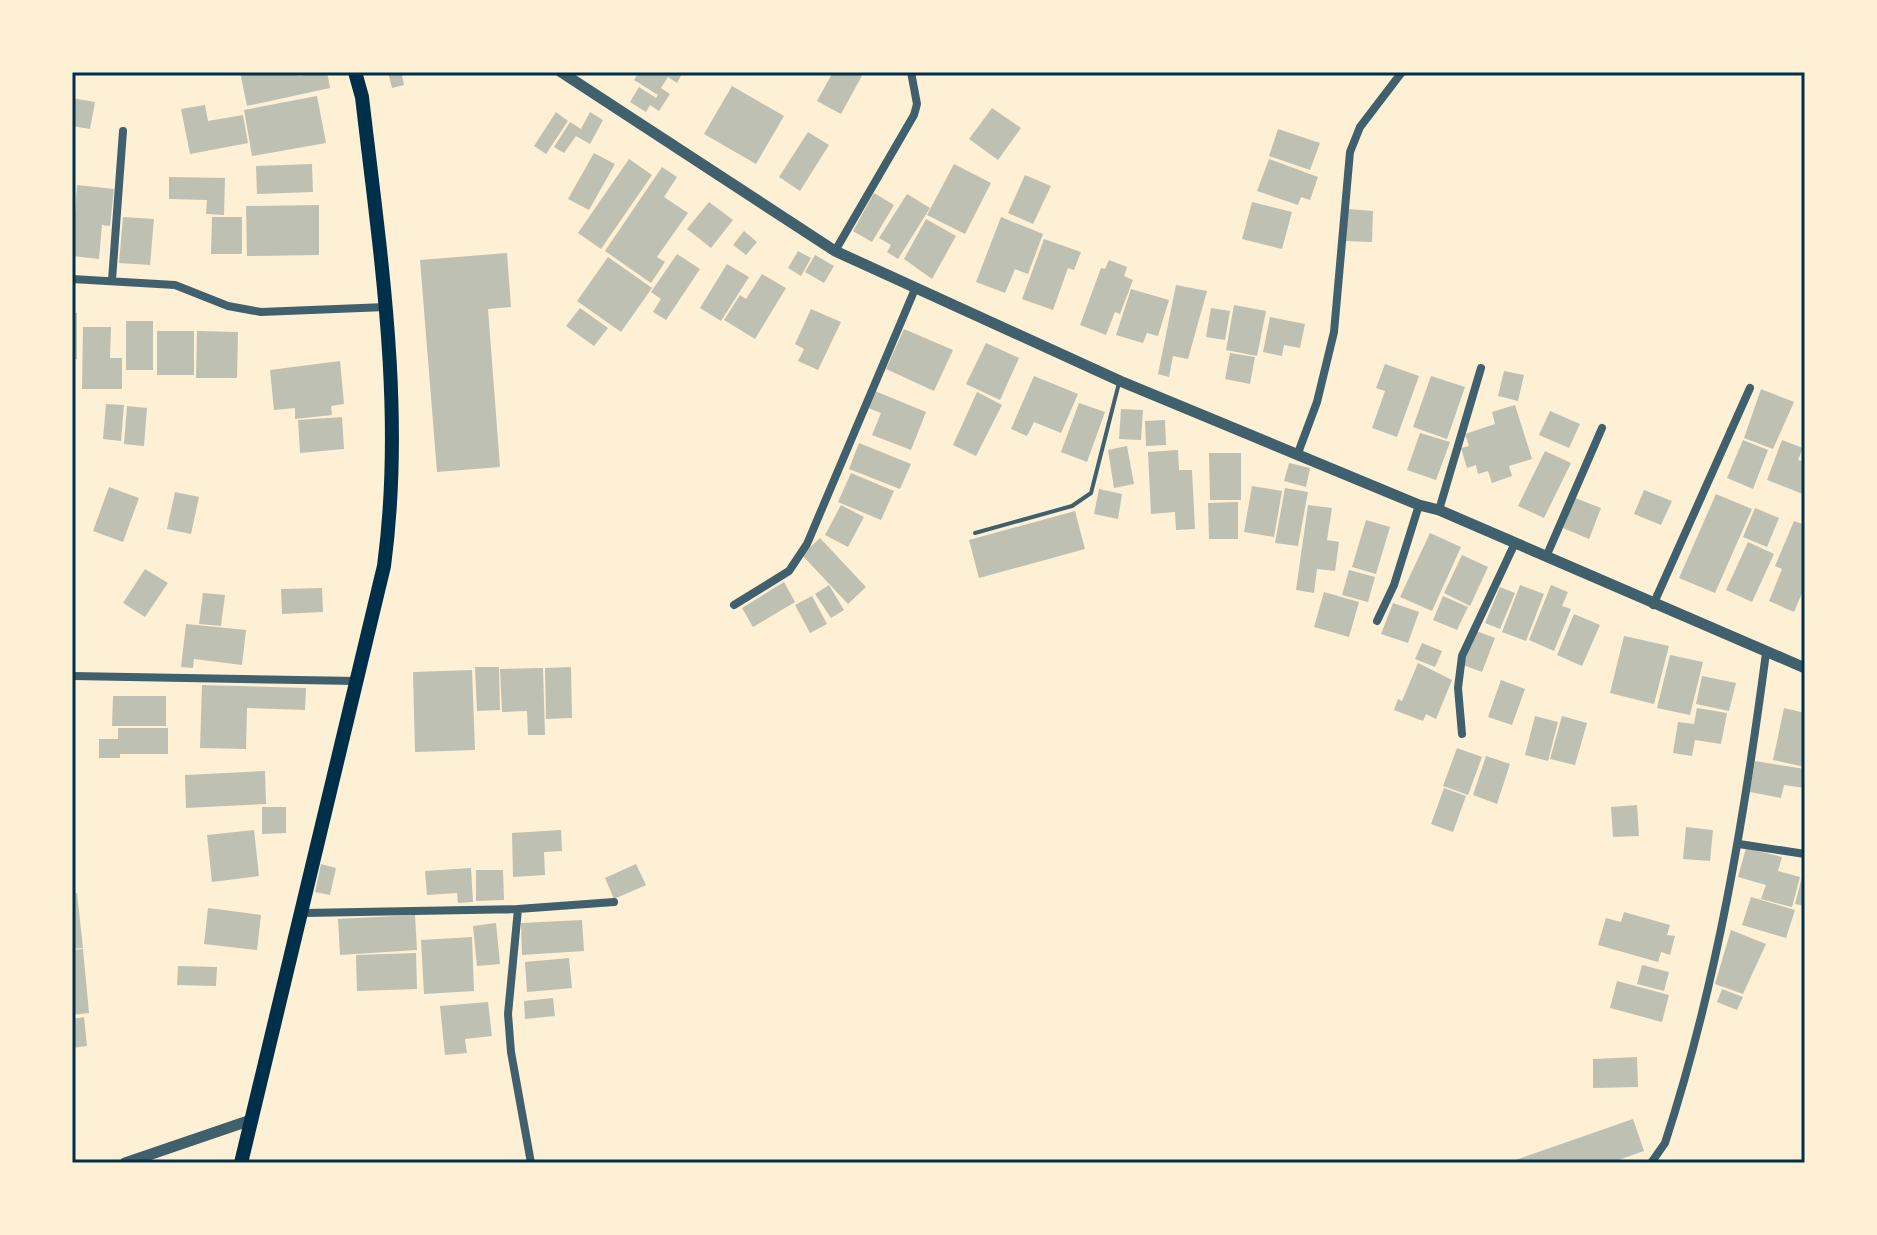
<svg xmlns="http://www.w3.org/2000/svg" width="1877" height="1235" font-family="'Space Grotesk',sans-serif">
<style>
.building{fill:#bec0b2}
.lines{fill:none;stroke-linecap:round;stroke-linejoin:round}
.service{stroke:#3f606c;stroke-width:4}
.minor{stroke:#3f606c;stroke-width:8}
.tertiary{stroke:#3f606c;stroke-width:11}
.trunk{stroke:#003049;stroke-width:14}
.neatline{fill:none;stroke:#003049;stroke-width:3}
</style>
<rect width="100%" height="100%" fill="#fdf0d5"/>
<path class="building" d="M240,72H297L298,76L327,72L330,88L247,106Z
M388,72H412V73L402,76L404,85L392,88Z
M639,72H683L677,83L668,77L661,88L670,94L659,111L650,105L646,112L630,102L639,87L656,98L658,95L634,80Z
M833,72H864L841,114L817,101Z
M732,86L784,116L756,164L704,134Z
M317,96L326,143L252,156L244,110Z
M72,98L95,102L90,129L72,126Z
M205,105L208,121L243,115L248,143L190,154L181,109Z
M992,108L1021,128L998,160L969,139Z
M556,112L568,121L546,154L534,146Z
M590,112L603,120L590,144L576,136L564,153L554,147L570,122L581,129Z
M1278,129L1320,143L1310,170L1269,156Z
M808,132L829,145L800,191L779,177Z
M594,153L615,164L589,210L568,199Z
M629,159L652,175L601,249L578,233Z
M1269,159L1318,177L1310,200L1301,197L1298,205L1257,191Z
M312,164L313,192L257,194L256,166Z
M954,164L991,183L965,234L927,215Z
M662,167L677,177L664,197L688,213L657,257L665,262L651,283L605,251Z
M1025,175L1051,186L1033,224L1008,213Z
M169,177L225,178L224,215L206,214L207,200L169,199Z
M77,185L114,189L110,226L102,225L99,259L72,256Z
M874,193L894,205L872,242L853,231Z
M907,194L930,208L898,259L887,252L891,245L879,238Z
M709,202L733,220L711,248L687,229Z
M1252,202L1292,212L1282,249L1242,239Z
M319,205V255L247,256L246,206Z
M1348,209L1373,211L1372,242L1346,241Z
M123,217L154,219L150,265L119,263Z
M212,217H242V254H211Z
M1001,217L1043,234L1028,274L1015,269L1005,293L976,282Z
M926,219L956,236L932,279L904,259Z
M744,231L757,242L746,255L733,245Z
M1044,239L1081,252L1074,270L1068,268L1053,310L1022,299Z
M798,251L811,258L801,276L788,268Z
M507,253L511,307L488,309L500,467L437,472L420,260Z
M677,254L700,269L666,320L653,312L661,299L651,292Z
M815,255L834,266L824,283L805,272Z
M608,257L652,288L621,332L577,301Z
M1109,260L1127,267L1124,276L1133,280L1120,314L1115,312L1106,335L1080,325L1101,268L1105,269Z
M727,264L749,277L721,321L700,308Z
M762,274L786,288L755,339L724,320L740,295L746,299Z
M1176,285L1207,291L1188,359L1173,356L1169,377L1158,374Z
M1131,289L1169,300L1158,336L1147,333L1143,343L1116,335Z
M1234,305L1266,311L1257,356L1226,350Z
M580,308L608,328L594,346L566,326Z
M1211,308L1230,311L1225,340L1206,337Z
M811,309L841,322L818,370L798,361L804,349L795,344Z
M72,313H77V359H72Z
M1270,317L1305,324L1300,348L1284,345L1282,356L1263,352Z
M126,321H153V370H126Z
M83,327H111L110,358H122V389H82Z
M904,329L953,350L934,391L886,369Z
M157,331H194V375H157Z
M197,331L238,332L237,378H196Z
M986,343L1019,358L1000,400L966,384Z
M1230,353L1255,357L1250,384L1225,379Z
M340,361L344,404L331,406L332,415L295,419V408L274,410L270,370Z
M1385,364L1419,376L1397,437L1372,428L1385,391L1376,388Z
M1504,371L1524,375L1518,401L1498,396Z
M1034,376L1078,394L1061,433L1034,422L1027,436L1011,429Z
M1431,376L1465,387L1447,439L1413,427Z
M1761,389L1794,402L1773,449L1744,438Z
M875,391L926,412L911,450L872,435L881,413L868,408Z
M977,392L1002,405L976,456L953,445Z
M1079,403L1105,412L1087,462L1061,452Z
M106,404L124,405L121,441L103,439Z
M1515,405L1532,459L1509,466L1512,476L1492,483L1488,471L1478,474L1476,465L1467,468L1461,448L1469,446L1465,434L1495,424L1492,412Z
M127,406L147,408L144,446L124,444Z
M1121,409L1143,410L1141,440L1119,439Z
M1550,411L1580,424L1569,448L1539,435Z
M342,417L344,449L300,453L298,420Z
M1165,420L1166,445L1146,446L1145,421Z
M1420,433L1450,442L1436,480L1407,470Z
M1743,440L1768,450L1753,489L1727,478Z
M1782,440L1803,448L1798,460L1805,462L1803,494L1767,480Z
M859,443L911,464L900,489L849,469Z
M1127,446L1134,484L1114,488L1108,450Z
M1178,450L1179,470H1192L1195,529L1176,530L1175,512L1151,514L1148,452Z
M1545,451L1571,463L1544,518L1518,506Z
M1209,453H1241V500H1210Z
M1289,463L1310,468L1306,487L1284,481Z
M851,473L894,491L881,520L838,502Z
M1252,486L1282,491L1274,537L1244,532Z
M109,487L139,498L123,542L93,531Z
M1285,488L1308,492L1298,546L1275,543Z
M1099,489L1122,494L1118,519L1094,514Z
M1644,490L1672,501L1661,525L1634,514Z
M175,492L199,497L191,534L167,529Z
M1716,494L1752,509L1715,593L1679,578Z
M1575,498L1601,508L1589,539L1563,528Z
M1238,502V539H1209L1208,503Z
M841,505L864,517L848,547L825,535Z
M1308,505L1332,508L1327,540L1339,542L1335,571L1317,569L1314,593L1296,590Z
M1755,508L1779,518L1767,547L1743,537Z
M1075,511L1085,549L979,578L969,540Z
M1366,520L1390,527L1376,574L1352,567Z
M1794,521L1805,525V586L1794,612L1769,601L1782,569L1775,566Z
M1430,533L1461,547L1432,611L1400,597Z
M820,538L866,587L848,604L802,555Z
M1748,542L1774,554L1752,602L1726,590Z
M1462,555L1488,567L1470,606L1444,593Z
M145,569L168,583L145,617L123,603Z
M1349,570L1375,577L1368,602L1342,595Z
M784,582L795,602L753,627L742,608Z
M829,585L844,610L831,618L815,594Z
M1520,585L1544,594L1526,641L1502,632Z
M1551,585L1568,592L1562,606L1571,609L1554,651L1529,640Z
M1500,587L1515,593L1500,629L1485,623Z
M322,588L323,612L282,614L281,589Z
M1324,592L1359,602L1349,637L1314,627Z
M203,593L225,595L221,626L199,624Z
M812,596L827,624L810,633L795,605Z
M1443,596L1468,607L1457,630L1433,620Z
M1393,603L1419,612L1408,643L1381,634Z
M1574,614L1600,625L1582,666L1557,655Z
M186,624L246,630L242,665L194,659L193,668L181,667Z
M1476,631L1495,638L1482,672L1463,665Z
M1624,636L1669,646L1654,704L1610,693Z
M1422,643L1442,651L1435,667L1415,659Z
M1670,655L1703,662L1690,715L1657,708Z
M1418,663L1452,680L1436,719L1426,714L1423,721L1394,710L1398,699L1402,701Z
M475,667H499L500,710L477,711Z
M571,667L572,718L546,719L545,668Z
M543,668L545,735H528L527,711L502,712L500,669Z
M472,670L475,750L415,752L413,672Z
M1702,676L1736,683L1729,711L1696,704Z
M1501,680L1525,689L1512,725L1488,717Z
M202,685L306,688L305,710L247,708L246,749L200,748Z
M113,696H166V726H112Z
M1697,708L1727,713L1721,744L1695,740L1692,756L1673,753L1678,722L1694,724Z
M1784,708L1805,713V767L1773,760Z
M1535,716L1558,722L1548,761L1525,755Z
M1562,716L1587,723L1575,765L1550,759Z
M118,728H168V754H120V758H99V739H118Z
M1457,748L1482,757L1468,795L1443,786Z
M1486,756L1510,764L1497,804L1473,795Z
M1755,761L1805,769V788L1784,785L1781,798L1750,792Z
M265,771L266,804L186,808L185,775Z
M1444,788L1466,796L1453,832L1431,824Z
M1637,805L1639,836L1613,837L1611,807Z
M262,807H286V833L262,834Z
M1686,827L1713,830L1710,861L1683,859Z
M254,830L259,876L212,882L207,835Z
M561,830L562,851L544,852L545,875L513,877L512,833Z
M1746,848L1782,857L1778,871L1800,877L1792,907L1761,899L1766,885L1738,877Z
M321,864L336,868L330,895L315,892Z
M636,864L646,885L614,899L605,878Z
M471,868L473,902L458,903L457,893L427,895L425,871Z
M476,870H503L504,900L476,901Z
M1802,877L1805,878V906L1795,904Z
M77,893L83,948L72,949V894Z
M1751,897L1795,910L1786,938L1742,925Z
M208,908L261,915L257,950L204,944Z
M1624,912L1670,925L1667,935L1675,936L1670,955L1661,952L1658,962L1598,945L1606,918L1621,922Z
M415,915L417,950L340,955L338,919Z
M582,920L584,951L522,955L521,923Z
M496,923L500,964L477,966L473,926Z
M1731,930L1766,944L1743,994L1715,984Z
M472,937L474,991L424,994L421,940Z
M83,949L89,1013L72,1015V950Z
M416,953L417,989L357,991L356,955Z
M569,958L572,988L527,992L525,962Z
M1642,965L1669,972L1664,991L1637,984Z
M178,966L217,967L216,986L177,985Z
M1617,981L1669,995L1662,1022L1610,1008Z
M1722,989L1743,997L1737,1010L1717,1002Z
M553,998L555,1016L525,1019L524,1001Z
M488,1002L492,1036L465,1039L467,1053L445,1055L440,1006Z
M84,1017L87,1046L72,1048V1019Z
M1637,1057L1638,1087L1593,1088V1059Z
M1633,1119L1644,1151L1610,1163H1507Z"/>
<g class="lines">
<path class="service" d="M975,533L1072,506L1091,493L1119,383"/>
<path class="minor" d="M835,251L914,115L917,104L911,72
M72,279L175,285L228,306L261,312L386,307
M112,280L123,131
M1298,453L1317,402L1334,332L1350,152L1360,127L1402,72
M1439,510L1481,368
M1546,557L1602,428
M734,605L789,571L807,544L915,289
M1653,605L1750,388
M1377,621L1394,585L1419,505
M72,676L357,681
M1462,734L1458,688L1462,656L1515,543
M1739,844L1805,854
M518,909L614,902
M304,913L518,909L508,1014L511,1052L531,1163
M1651,1163L1665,1143C1717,984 1744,819 1766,653"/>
<path class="tertiary" d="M561,72L835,251L1120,381L1419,505L1439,510L1805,668
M125,1163L251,1120"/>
<path class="trunk" d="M241,1163L384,566C405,409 380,253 362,97L355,72"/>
</g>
<rect width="1877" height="1235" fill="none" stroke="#fdf0d5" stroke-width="148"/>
<rect x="74" y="74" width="1729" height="1087" class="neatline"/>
</svg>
